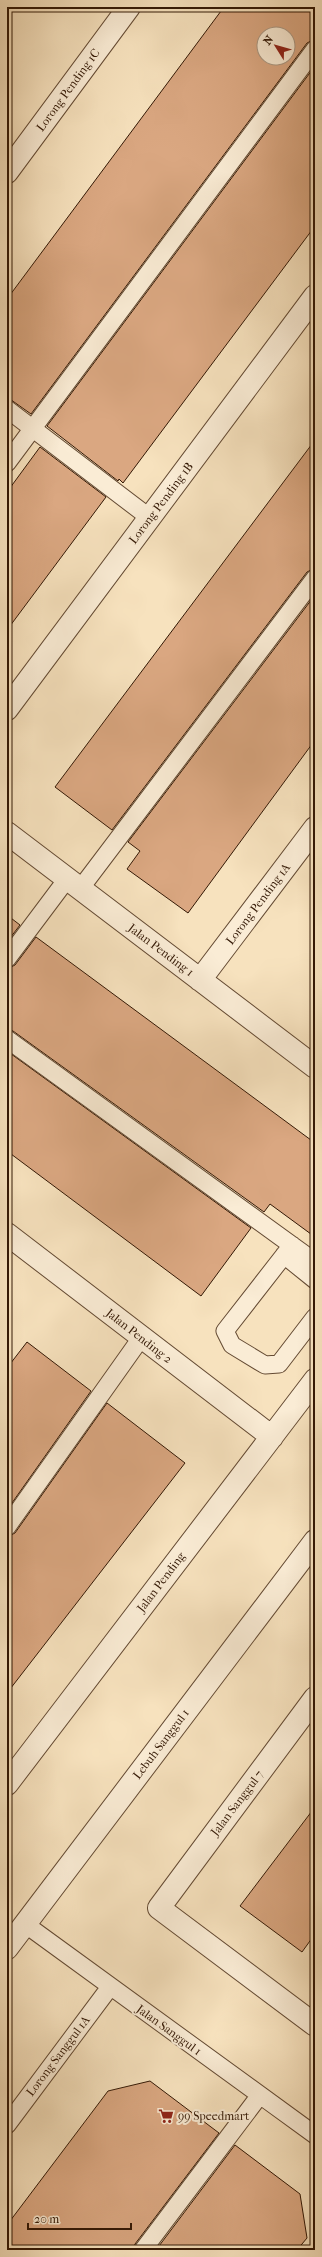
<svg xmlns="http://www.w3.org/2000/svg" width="322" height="2257" font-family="'IM FELL French Canon',serif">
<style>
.building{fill:#daa781;stroke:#331805;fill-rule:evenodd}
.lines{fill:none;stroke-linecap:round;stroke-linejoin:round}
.service-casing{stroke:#644a33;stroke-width:19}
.minor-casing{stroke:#644a33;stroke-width:24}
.service{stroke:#faecd5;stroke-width:17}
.minor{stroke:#faecd5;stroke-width:22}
.labels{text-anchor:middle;stroke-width:4;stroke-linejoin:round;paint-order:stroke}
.street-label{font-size:12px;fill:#331805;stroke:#faecd5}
.poi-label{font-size:12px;fill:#331805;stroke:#faecd5;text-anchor:start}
</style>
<rect width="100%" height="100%" fill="#f7e2be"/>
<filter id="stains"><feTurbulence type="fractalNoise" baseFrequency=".005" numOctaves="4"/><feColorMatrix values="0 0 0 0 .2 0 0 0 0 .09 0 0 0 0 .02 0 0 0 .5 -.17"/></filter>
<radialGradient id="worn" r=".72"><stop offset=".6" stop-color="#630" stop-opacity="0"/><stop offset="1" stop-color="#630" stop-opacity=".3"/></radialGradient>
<path class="building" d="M224,7H315V39L307,43L31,414L7,397V299ZM264,34H288V58H264Z
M315,66V226L123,483L119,479L118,481L47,426Z
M315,440V568L307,572L112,830L55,787Z
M40,447L106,497L7,630V492Z
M315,595V740L188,913L127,869L140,851L128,842Z
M7,915L20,925L7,942Z
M36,937L315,1143V1237L270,1204L264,1212L13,1031L7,1029V969L15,965Z
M7,1051L251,1228L201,1296L7,1151Z
M27,1342L91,1391L7,1510V1368Z
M107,1403L185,1463L7,1693V1537L15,1533Z
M315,1807V1934L302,1952L240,1906Z
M150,2081L219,2133L135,2244L133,2250H7V2225L108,2091Z
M235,2145L300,2194L307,2238L297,2250H156Z"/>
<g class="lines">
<g class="service-casing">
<path id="service" d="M7,409L150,518
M7,463L315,49
M80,889L315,578
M7,959L67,879
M7,1039L315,1262
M292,1245L225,1331L232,1345L265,1365L279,1364L315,1317
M284,1255L315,1280
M7,1527L141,1338
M25,1924L315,2135
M7,2125L110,1987
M143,2250L260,2095"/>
</g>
<g class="minor-casing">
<path id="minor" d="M7,172L129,7
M7,709L315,296
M7,833L315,1067
M200,980L315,828
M7,1234L272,1437
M315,1698L159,1908L315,2025
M7,1784L315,1380
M7,1948L315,1541"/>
</g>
<use href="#service" class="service"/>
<use href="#minor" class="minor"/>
</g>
<defs>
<g id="supermarket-bare" transform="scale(1.2)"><path d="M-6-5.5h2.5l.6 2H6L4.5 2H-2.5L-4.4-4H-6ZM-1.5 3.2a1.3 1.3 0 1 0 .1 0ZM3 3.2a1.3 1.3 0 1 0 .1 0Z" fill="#8f2418" stroke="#faecd5" stroke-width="2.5" paint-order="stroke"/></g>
</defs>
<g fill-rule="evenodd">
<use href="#supermarket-bare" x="166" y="2116"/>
</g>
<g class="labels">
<g class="street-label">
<text transform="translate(68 90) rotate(-54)" y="4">Lorong Pending 1C</text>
<text transform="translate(161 503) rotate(-53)" y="4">Lorong Pending 1B</text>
<text transform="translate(258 904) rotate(-53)" y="4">Lorong Pending 1A</text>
<text transform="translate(161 950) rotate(37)" y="4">Jalan Pending 1</text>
<text transform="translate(139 1336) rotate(38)" y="4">Jalan Pending 2</text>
<text transform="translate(161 1582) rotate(-53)" y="4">Jalan Pending</text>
<text transform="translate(161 1744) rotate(-53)" y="4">Lebuh Sanggul 1</text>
<text transform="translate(237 1803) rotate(-53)" y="4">Jalan Sanggul 7</text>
<text transform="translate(169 2030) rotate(36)" y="4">Jalan Sanggul 1</text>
<text transform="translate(58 2056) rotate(-53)" y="4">Lorong Sanggul 1A</text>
</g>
<g class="poi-label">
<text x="178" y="2120">99 Speedmart</text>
</g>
</g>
<rect width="322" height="2257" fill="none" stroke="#f7e2be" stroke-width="24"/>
<rect x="8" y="8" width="306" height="2241" fill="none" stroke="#331805" stroke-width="2"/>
<rect x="12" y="12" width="298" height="2233" fill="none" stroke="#331805"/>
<g transform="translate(276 46) rotate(307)"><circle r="19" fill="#faecd5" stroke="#aa9782"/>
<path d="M0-3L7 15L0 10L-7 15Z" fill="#8f2418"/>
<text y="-6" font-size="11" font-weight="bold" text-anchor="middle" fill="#331805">N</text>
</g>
<path d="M28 2223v6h103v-6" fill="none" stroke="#331805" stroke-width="2"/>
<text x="34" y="2223" font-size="12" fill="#331805" stroke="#faecd5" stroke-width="3" paint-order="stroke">20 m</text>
<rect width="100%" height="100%" filter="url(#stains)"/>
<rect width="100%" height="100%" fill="url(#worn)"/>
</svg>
